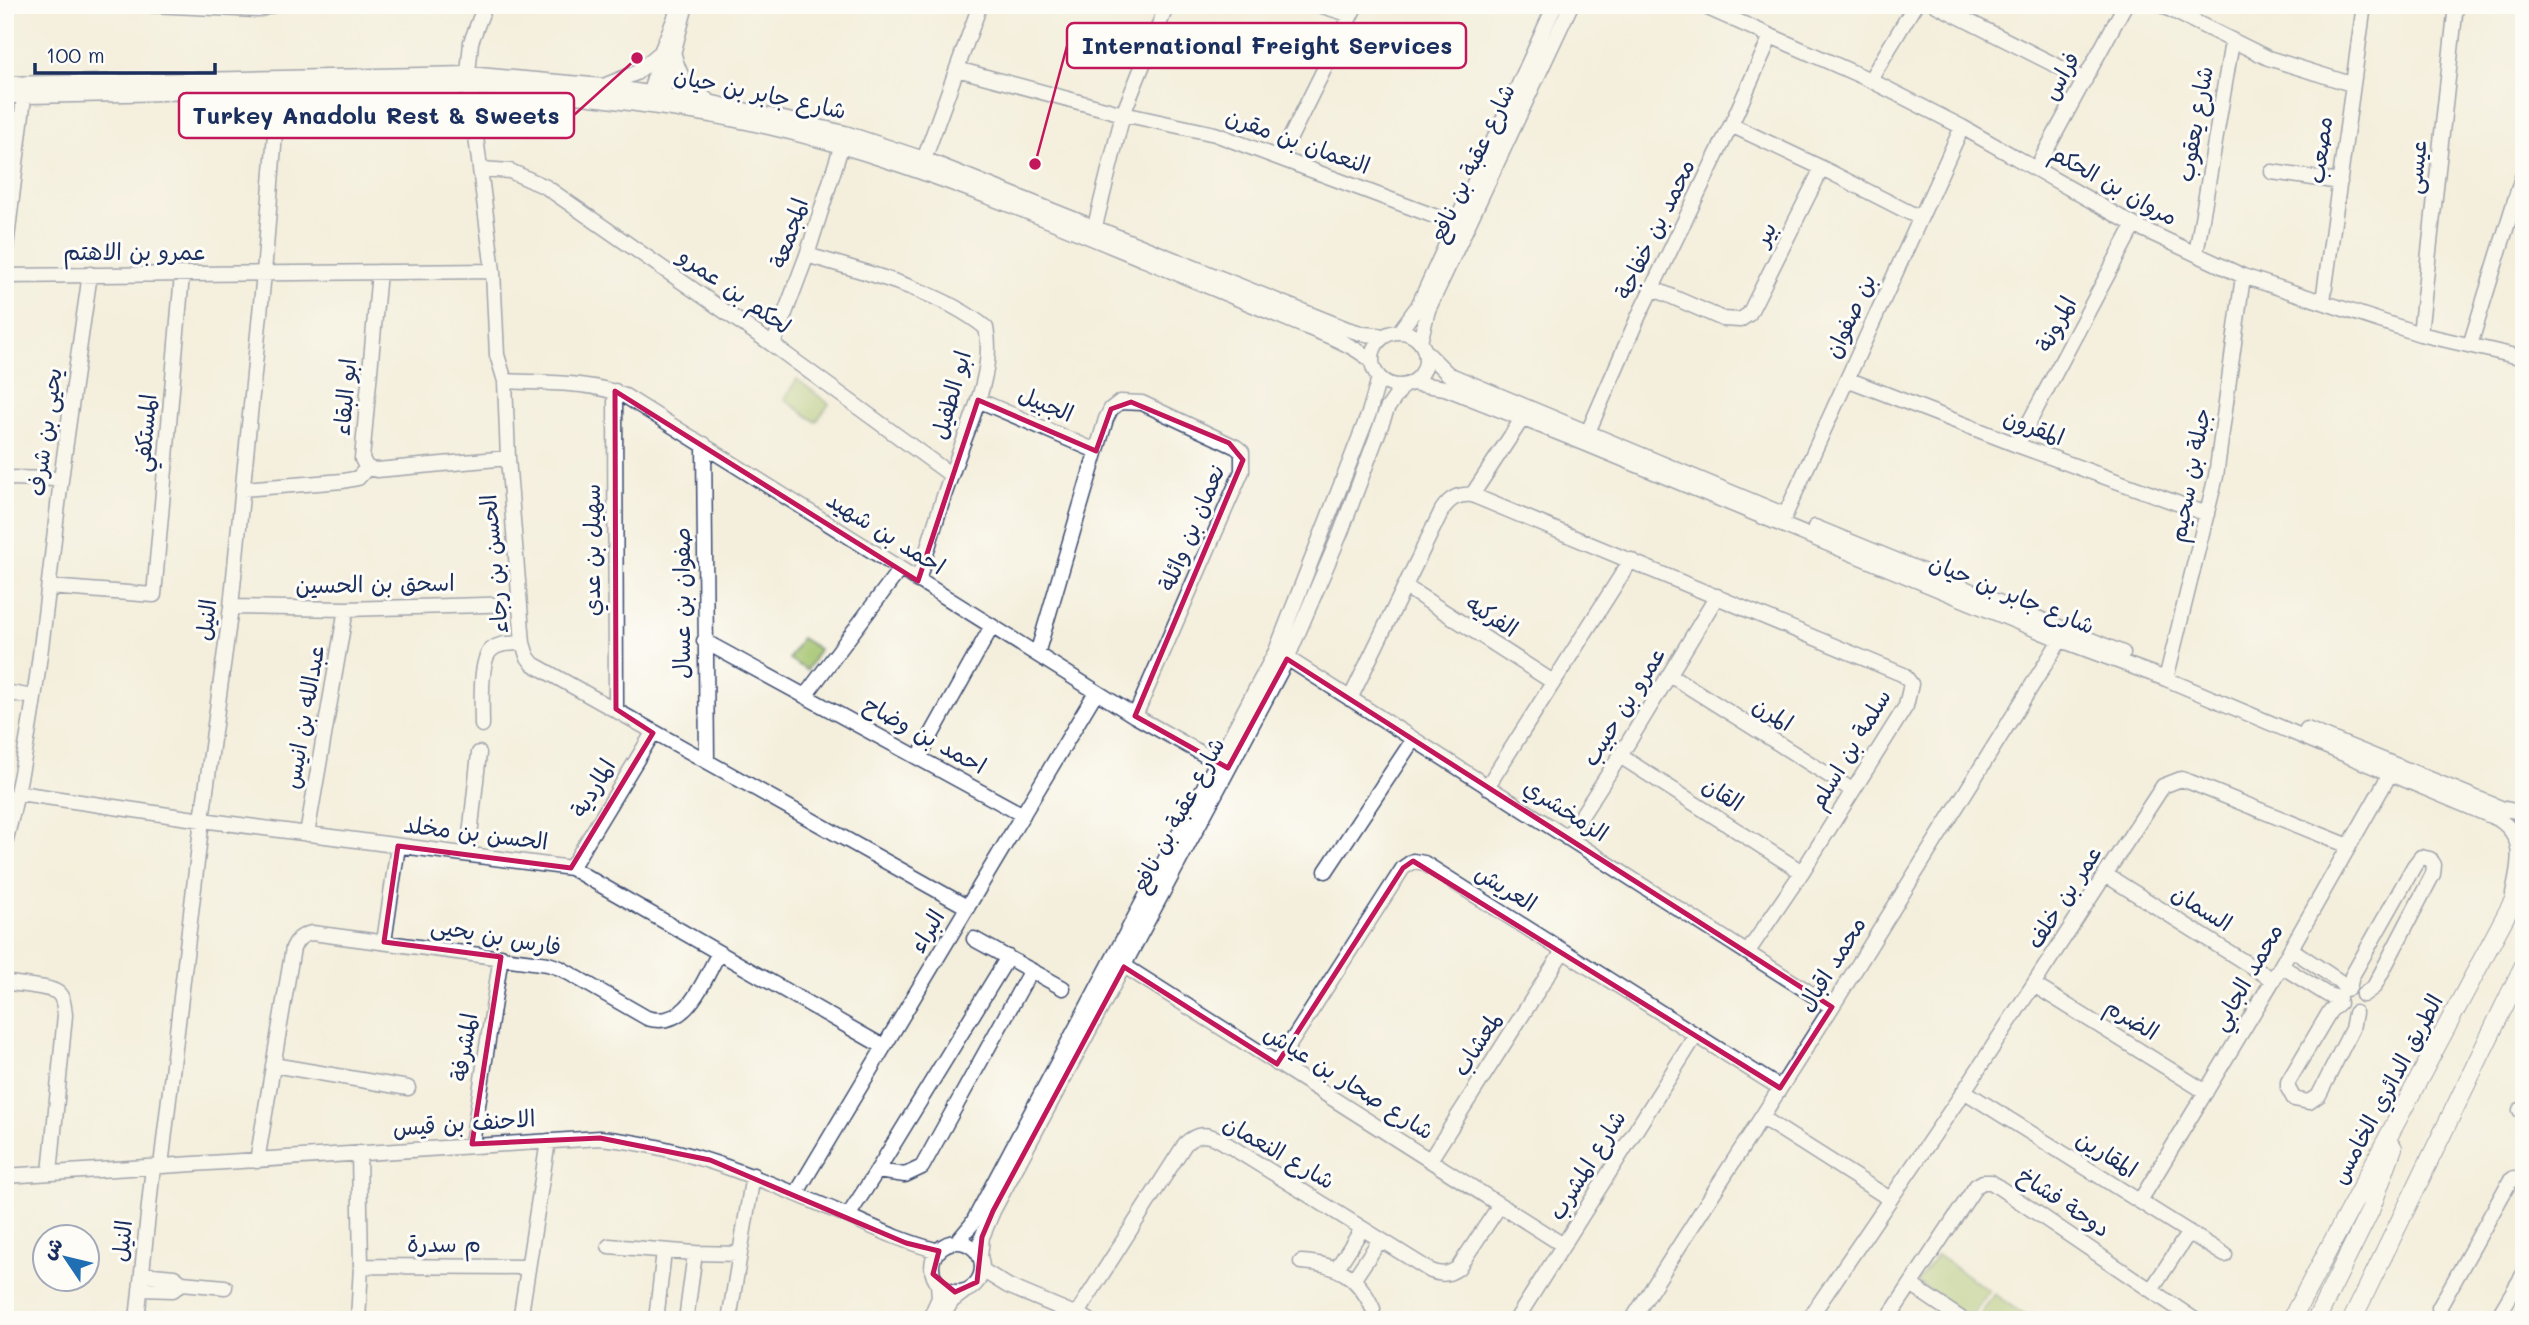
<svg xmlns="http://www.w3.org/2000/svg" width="2529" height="1325" font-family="Mali,'Playpen Sans Arabic',sans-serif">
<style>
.green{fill:#a0c169;stroke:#5e7864;stroke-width:2}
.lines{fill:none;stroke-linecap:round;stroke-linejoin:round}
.minor-casing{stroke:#3c4c71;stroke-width:17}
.major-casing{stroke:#3c4c71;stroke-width:20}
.minor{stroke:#fff;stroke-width:14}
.major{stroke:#fff;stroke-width:18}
.marked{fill:none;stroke:#c2185b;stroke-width:5;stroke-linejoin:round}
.labels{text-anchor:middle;stroke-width:6;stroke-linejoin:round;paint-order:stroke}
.street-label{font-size:23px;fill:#1b2f5e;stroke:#fdfcf7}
.leader{fill:none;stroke:#c2185b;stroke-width:2.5}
.callout-dot{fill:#c2185b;stroke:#fdfcf7;stroke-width:2.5}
.callout{fill:#fdfcf7;stroke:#c2185b;stroke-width:2.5}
.callout-label{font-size:24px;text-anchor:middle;font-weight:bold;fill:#1b2f5e}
</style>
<rect width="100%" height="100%" fill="#fdfcf7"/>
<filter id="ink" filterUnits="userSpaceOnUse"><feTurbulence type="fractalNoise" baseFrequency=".0143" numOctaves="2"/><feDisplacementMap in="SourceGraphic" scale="14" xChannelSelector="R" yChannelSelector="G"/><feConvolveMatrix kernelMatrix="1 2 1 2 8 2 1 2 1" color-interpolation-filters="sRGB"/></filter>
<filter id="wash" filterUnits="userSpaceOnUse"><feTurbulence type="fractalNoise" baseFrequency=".00686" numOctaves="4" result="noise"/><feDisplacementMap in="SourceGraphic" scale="28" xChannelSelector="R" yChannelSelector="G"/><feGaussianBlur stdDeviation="1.57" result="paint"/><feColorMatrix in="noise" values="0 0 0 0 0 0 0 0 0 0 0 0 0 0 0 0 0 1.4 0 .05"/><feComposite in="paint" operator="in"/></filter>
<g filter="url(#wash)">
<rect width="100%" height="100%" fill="#f4efdc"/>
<path class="green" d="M797,379L829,404L816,422L784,399Z
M801,638L819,649L807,670L789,659Z
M1937,1255L1989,1291L1970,1318L1917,1282Z
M1994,1294L2032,1320H1977Z"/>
</g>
<g filter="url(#ink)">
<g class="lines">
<g class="minor-casing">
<path id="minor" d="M151,5L258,10L273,5
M485,5L471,42L468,74L493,271L497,355L505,381L508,458L523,643L527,656L533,664L967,907
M1319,5L1351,15
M1701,5L1870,80L1962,127L2134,225L2243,276L2420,334L2524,358
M1936,5L2085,80
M2161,5L2268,58L2351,84
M674,55C680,77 686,87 706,99
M957,69L1123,114L1215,134L1466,228
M1870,80L1915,5
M5,84L468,74L603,86L713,103L845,133L924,159L1347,329L1364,334L1385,336
M606,85L636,73L660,53
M5,96C159,95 313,86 467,88C535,89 605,100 672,109C837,131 992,197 1145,260C1193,280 1241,300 1289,320C1317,332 1348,341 1372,361
M648,100L661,52L678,10
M660,103L686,5
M1280,158L1356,5
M922,165L980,5
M1822,168L1920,218
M481,169L510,171L546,187L773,345L951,475
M2036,169L2125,5
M2272,172L2340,182
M1093,234L1123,114L1167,5
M2196,254L2232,42
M5,255L25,89
M807,255C864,272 940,290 986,328C996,372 966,431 952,473C939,508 929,545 918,581
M379,272L362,459L367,468L377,470L508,458
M5,276L493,271
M1652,288L1723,319L1740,320L1749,314L1822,168L1731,125
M2323,301L2364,5
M1399,332L1418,306L1425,291L1555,5
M1372 359a27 27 0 1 1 54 0a27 27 0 1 1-54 0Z
M2420,334L2456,5
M1420,342L1428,310L1571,5
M773,345L807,255L844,138
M2470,345L2524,171
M1425,351L1448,374L1783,514
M1847,379L2017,445L2207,514
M505,381C541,383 592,381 625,396L1135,716L1226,767
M1412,383L1445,388L1584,443L2061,640L2166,679L2498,819C2527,837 2519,865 2513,893
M615,391L616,709
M978,400L1096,451
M1585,439L1639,315L1731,125L1771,36
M704,444L707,761
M2017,445L2134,225
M5,478L61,479
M243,489L343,481L358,478L367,468
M1472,495L1522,419
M1782,522L1962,127
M1815,527L2123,653
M49,587L154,595L182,275
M1406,587L1553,682
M231,607L346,609L520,604
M704,641L1023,815
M1279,653L1832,1007
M1037,654L1106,419L1111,409L1120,402L1142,403L1236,447L1242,452V471L1135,716
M1670,675L1852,790
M2166,679L2216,476L2243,276
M5,692L33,697
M805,696L900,569
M1350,699L1442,510C1450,498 1458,494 1472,495L1904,675L1911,684L1906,706L1802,872L1747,953
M482,725C482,707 479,661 491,650C500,642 513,644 523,643
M2307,729L2501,808L2524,813
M1620,756L1802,872
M919,757L992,626
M1487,787L1631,560
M19,793L202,820L571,868L884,1047
M307,834L346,609
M1567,838L1620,756L1717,596
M5,843C36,726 46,601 61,480C70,411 80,343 90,274
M468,854L479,753
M571,868L653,733
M1326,871L1413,740
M2106,875L2273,980
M974,939L1063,988
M384,942L398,846
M2291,949L2339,981L2346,989
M1008,957L877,1171L905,1175L922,1167L1031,970
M1118,962L1563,1245
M2281,966L2328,995L2339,998
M5,982C18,985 49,986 58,993C64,998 64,1008 65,1015L50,1173
M2034,985L2206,1092
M2349,988L2352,976L2414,866L2421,857L2430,859L2434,865L2433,874L2374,987L2363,995
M2339,1003L2330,1011L2288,1082V1088L2294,1099L2309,1102L2319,1095L2352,1029L2355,1013
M1277,1064L1403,868L1413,861L1424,863L1780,1088
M273,1065L408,1088
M1964,1091L2225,1255
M2520,1110L2524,1112
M1761,1117L1890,1199
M472,1144L501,956
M1430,1160L1563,951
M257,1161L293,948C297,939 302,935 312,933L548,964L560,968L647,1018C688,1030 702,982 719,953
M161,1166L202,820L231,607L264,273L279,82
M5,1176L600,1138C685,1146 756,1177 834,1210C871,1226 900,1241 939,1251
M796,1194L1096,692
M2140,1201L2273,980L2390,774
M848,1216L877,1171
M957,1242L972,1224L1276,651L1369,413L1379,378
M932 1267a25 25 0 1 1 50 0a25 25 0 1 1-50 0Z
M609,1246L695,1253L739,1254
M980,1257L982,1237L993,1211L1287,659L1341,532L1387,409L1403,386
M1301,1262C1337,1264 1358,1275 1373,1309
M361,1266L527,1267
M1337,1268L1362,1229
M982,1270L1008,1286L1089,1320
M142,1274L174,1277L182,1283L225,1287
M1353,1280L1380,1240
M1911,1285L1963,1320
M140,1289L173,1290L182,1283
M2152,1289L2189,1232
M1076,1315L1185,1144C1197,1133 1206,1133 1220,1140L1431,1271C1442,1275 1448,1275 1458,1268L1500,1205
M137,1320L153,1167
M358,1320L361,1266L359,1153
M520,1320L548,1141
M656,1320L664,1251
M686,1320L695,1253
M729,1320L753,1175
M929,1320L939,1298L938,1283
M940,1320L952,1301L965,1291
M1516,1320L1696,1035
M1632,1320L1832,1007L2064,634
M1808,1320L1964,1091L2163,786L2181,779L2190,782L2349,846
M1887,1320L1976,1186L1983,1182H1991L2195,1320
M2451,1320L2441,1314L2439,1308L2510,1181L2514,1178L2524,1182
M2496,1320L2524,1273"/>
</g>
<g class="major-casing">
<path id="major" d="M2291,1320L2524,881
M2316,1320L2370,1211L2393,1148
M2352,1320L2524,965"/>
</g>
<use href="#minor" class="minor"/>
<use href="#major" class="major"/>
</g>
</g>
<path d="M0 0H2529V1325H0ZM615,391L918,581L978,400L1096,451L1111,409L1131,402L1229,443L1243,460L1135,716L1228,768L1287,659L1832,1007L1780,1088L1413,861L1403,868L1277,1064L1124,967L993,1211L982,1237L977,1282L955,1292L933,1274L939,1251L906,1243L710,1160L600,1138L472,1144L501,957L384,942L398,846L571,868L653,733L616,709Z" fill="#f4efdc" fill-opacity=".55" fill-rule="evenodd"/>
<path class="marked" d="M615,391L918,581L978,400L1096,451L1111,409L1131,402L1229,443L1243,460L1135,716L1228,768L1287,659L1832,1007L1780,1088L1413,861L1403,868L1277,1064L1124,967L993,1211L982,1237L977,1282L955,1292L933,1274L939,1251L906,1243L710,1160L600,1138L472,1144L501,957L384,942L398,846L571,868L653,733L616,709Z"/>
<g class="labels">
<g class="street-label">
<text transform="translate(2061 76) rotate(-61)" y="8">فراس</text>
<text transform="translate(760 93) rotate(12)" y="8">شارع جابر بن حيان</text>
<text transform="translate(2195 124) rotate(-80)" y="8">شارع يعقوب</text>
<text transform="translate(1298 141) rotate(20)" y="8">النعمان بن مقرن</text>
<text transform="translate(2320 150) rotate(-83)" y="8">مصعب</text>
<text transform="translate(1472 163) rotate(-65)" y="8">شارع عقبة بن نافع</text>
<text transform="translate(2416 167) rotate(-84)" y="8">عيسى</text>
<text transform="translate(2114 185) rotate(29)" y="8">مروان بن الحكم</text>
<text transform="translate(1655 229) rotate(-64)" y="8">محمد بن خفاجة</text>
<text transform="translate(789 233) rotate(-71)" y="8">المجمعة</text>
<text transform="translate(1765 234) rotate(-64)" y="8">بير</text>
<text x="135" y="260">عمرو بن الاهتم</text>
<text transform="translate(735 291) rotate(35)" y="8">لحكم بن عمرو</text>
<text transform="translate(1850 316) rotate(-65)" y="8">بن صفوان</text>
<text transform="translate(2056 324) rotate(-62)" y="8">المرونة</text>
<text transform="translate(951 395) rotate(-74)" y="8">ابو الطفيل</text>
<text transform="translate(345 397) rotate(-85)" y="8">ابو البقاء</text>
<text transform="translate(1046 404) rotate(23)" y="8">الجبيل</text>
<text transform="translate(2034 427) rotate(21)" y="8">المقرون</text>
<text transform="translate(45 432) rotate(-82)" y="8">يحيى بن شرف</text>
<text transform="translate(145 433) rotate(-85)" y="8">المستكفي</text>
<text transform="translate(2190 475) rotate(-79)" y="8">جبلة بن سحيم</text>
<text transform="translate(1192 527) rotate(-67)" y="8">نعمان بن وائلة</text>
<text transform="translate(886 533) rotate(32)" y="8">احمد بن شهيد</text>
<text transform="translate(592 550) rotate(-90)" y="8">سهيل بن عدي</text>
<text transform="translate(494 564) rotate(-95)" y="8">الحسن بن رجاء</text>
<text transform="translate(375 584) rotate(-1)" y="8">اسحق بن الحسين</text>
<text transform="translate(2012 594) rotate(22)" y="8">شارع جابر بن حيان</text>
<text transform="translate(682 603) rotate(-90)" y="8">صفوان بن عسال</text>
<text transform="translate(1492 616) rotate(33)" y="8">الفركيه</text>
<text transform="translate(206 620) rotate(-83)" y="8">النيل</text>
<text transform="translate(1624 706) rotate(-58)" y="8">عمرو بن حبيب</text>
<text transform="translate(1773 714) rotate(32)" y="8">المرن</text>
<text transform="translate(304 717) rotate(-80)" y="8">عبدالله بن انيس</text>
<text transform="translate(925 735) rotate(29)" y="8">احمد بن وضاح</text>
<text transform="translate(1850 749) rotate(-59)" y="8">سلمة بن اسلم</text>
<text transform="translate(593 788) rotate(-59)" y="8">الماردية</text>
<text transform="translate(1723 794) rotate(33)" y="8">القان</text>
<text transform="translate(1566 810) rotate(33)" y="8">الزمخشري</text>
<text transform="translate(1178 815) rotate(-62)" y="8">شارع عقبة بن نافع</text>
<text transform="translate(476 833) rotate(7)" y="8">الحسن بن مخلد</text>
<text transform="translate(1506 888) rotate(32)" y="8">العريش</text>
<text transform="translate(2064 897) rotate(-57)" y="8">عمر بن خلف</text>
<text transform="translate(2202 908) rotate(32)" y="8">السمان</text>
<text transform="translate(927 931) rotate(-59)" y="8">البراء</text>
<text transform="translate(496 936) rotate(10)" y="8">فارس بن يحيى</text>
<text transform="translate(1832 964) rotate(-58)" y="8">محمد اقبال</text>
<text transform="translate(2247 977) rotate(-60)" y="8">محمد الجابي</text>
<text transform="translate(2132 1019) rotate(32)" y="8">الضرم</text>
<text transform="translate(1477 1044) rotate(-58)" y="8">لمعشاب</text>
<text transform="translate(464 1047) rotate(-81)" y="8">المشرفة</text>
<text transform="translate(1349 1082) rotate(32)" y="8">شارع صحار بن عياش</text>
<text transform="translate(2387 1089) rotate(-62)" y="8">الطريق الدائري الخامس</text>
<text transform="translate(464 1123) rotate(-4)" y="8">الاحنف بن قيس</text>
<text transform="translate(1279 1152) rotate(30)" y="8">شارع النعمان</text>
<text transform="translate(2107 1154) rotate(32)" y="8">المقارين</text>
<text transform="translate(1587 1165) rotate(-58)" y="8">شارع المشرب</text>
<text transform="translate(2064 1202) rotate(34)" y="8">دوحة فشاخ</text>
<text transform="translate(122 1241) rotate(-84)" y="8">النيل</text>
<text x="444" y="1252">م سدرة</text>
</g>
</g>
<path class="leader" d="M1035 164L1067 46M637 58L574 115"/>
<g class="callout-dot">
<circle cx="1035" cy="164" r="7"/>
<circle cx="637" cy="58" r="7"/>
</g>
<g class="callout">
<rect x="1067" y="23" width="399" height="45" rx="7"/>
<rect x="179" y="93" width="395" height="45" rx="7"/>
</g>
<g class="callout-label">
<text x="1267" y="54">International Freight Services</text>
<text x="376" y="124">Turkey Anadolu Rest &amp; Sweets</text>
</g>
<rect width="2529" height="1325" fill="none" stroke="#fdfcf7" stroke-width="28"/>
<g transform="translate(66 1258) rotate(305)"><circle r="33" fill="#fdfcf7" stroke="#a3aaba" stroke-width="2"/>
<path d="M0-5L12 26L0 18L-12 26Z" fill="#1f6fb2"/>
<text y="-10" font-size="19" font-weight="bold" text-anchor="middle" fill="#1b2f5e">ش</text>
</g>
<path d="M35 63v10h180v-10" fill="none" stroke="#1b2f5e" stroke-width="3.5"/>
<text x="46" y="63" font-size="21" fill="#1b2f5e" stroke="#fdfcf7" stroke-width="5" paint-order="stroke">100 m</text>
</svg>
